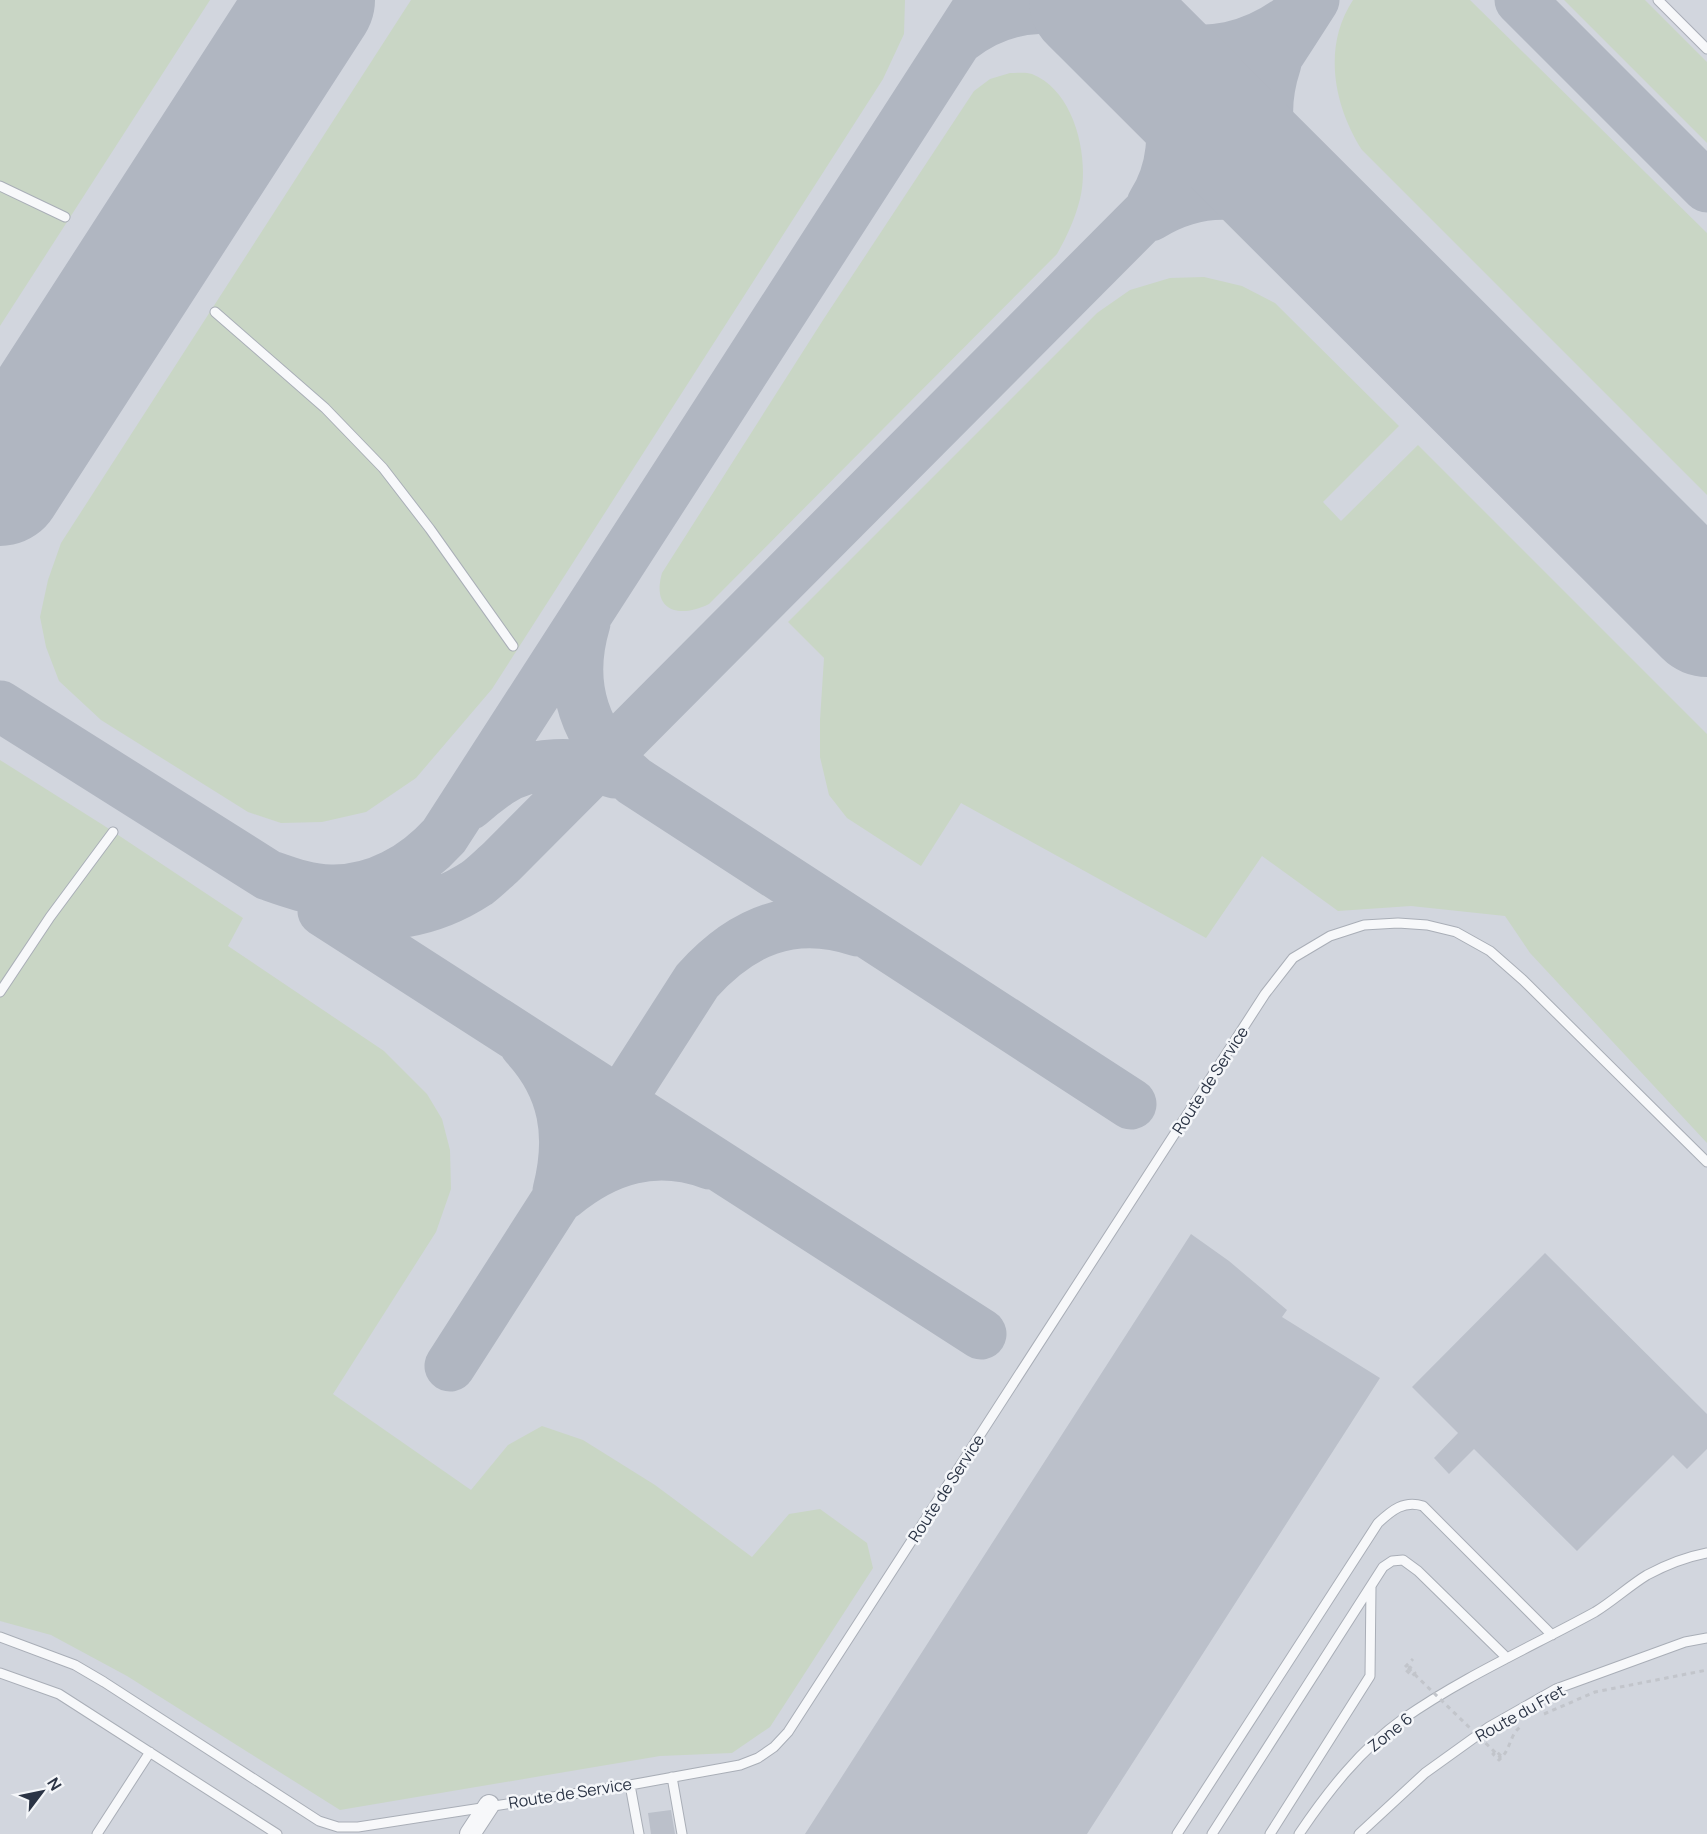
<svg xmlns="http://www.w3.org/2000/svg" width="1707" height="1834" font-family="Manrope,sans-serif">
<style>
.built{fill:#d2d6de}
.green{fill:#c9d6c5}
.lines{fill:none;stroke-linecap:round;stroke-linejoin:round}
.taxiway{stroke:#b0b6c1;stroke-width:51}
.runway{stroke:#b0b6c1;stroke-width:126}
.building{fill:#bbc0ca}
.service-casing{stroke:#a9aeb7;stroke-width:11}
.minor-casing{stroke:#a9aeb7;stroke-width:22}
.path{stroke:#c2c5cb;stroke-width:3;stroke-dasharray:4.5 4.5;stroke-linecap:butt}
.service{stroke:#f7f8fa;stroke-width:9}
.minor{stroke:#f7f8fa;stroke-width:20}
.path-bridge{stroke:#c2c5cb;stroke-width:3;stroke-dasharray:4.5 4.5;stroke-linecap:butt}
.labels{text-anchor:middle;stroke-width:5;stroke-linejoin:round;paint-order:stroke}
.street-label{font-size:16px;fill:#2b3445;stroke:#f4f6f9}
</style>
<rect width="100%" height="100%" fill="#e4e7ec"/>
<path class="built" d="M0,0H1707V1834H0Z"/>
<path class="green" d="M0,0H210L0,326Z
M411,0H905L904,34L883,79L492,689L416,778L366,812L322,822L281,823L248,812L101,720L59,681L46,647L40,617L48,580L61,543Z
M1353,0H1470L1707,233V495L1362,150C1334,106 1322,47 1353,0Z
M1564,0H1645L1707,62V143Z
M1010,73C1017,73 1026,72 1032,74C1075,91 1090,158 1080,199C1075,219 1067,236 1057,254L709,604C679,619 651,611 662,573L823,320L974,91L990,79Z
M1204,277L1242,286L1275,303L1399,426L1323,502L1341,521L1418,445L1707,734V1143L1530,953L1505,916L1411,906L1338,911L1262,856L1206,938L961,803L921,866L847,818L829,795L820,757V720L824,658L788,622L1097,313L1130,290L1170,278Z
M0,760L103,825L243,918L228,946L384,1051L427,1094L442,1119L450,1150L451,1189L436,1232L333,1394L471,1490L508,1445L542,1426L583,1440L655,1485L752,1557L789,1514L820,1509L867,1543L873,1568L770,1727L732,1753L660,1756L340,1810L127,1676L51,1635L0,1621Z"/>
<g class="lines">
<path class="taxiway" d="M1093,0C1111,14 1128,31 1150,40C1204,62 1258,47 1301,11
M1520,0L1707,187
M960,38C1008,0 1067,0 1121,30
M1134,42C1146,58 1159,74 1165,93C1177,130 1173,172 1152,204
M1276,63C1255,126 1275,172 1314,222
M1150,216C1212,178 1270,194 1325,232
M0,483L3,477
M585,623C566,686 585,738 634,781L1131,1104
M0,706L268,875C288,882 309,890 331,890C375,891 415,868 444,836L983,0
M469,805C478,797 488,789 498,782C530,760 579,761 615,773
M327,906C376,924 433,912 477,883C485,877 493,869 501,862L1206,154C1247,106 1280,53 1314,0
M323,911L981,1334
M525,1045C565,1088 572,1136 558,1191
M563,1195C607,1159 655,1144 710,1164
M450,1366L697,981C741,932 792,909 858,931"/>
<path class="runway" d="M1092,0L1707,614
M0,483L312,0"/>
</g>
<path class="building" d="M1191,1234L1229,1261L1287,1310L1282,1317L1380,1378L1087,1834H805Z
M1545,1253L1707,1414V1449L1687,1469L1673,1455L1577,1551L1474,1449L1449,1474L1434,1458L1458,1433L1412,1387Z
M671,1810L675,1834H651L648,1813Z"/>
<g class="lines">
<g class="service-casing">
<path id="service" d="M1658,0L1707,49
M0,186L65,217
M215,312L325,408L383,468L430,529L513,646
M0,992L50,917L113,832
M0,1637L75,1665L104,1682L319,1821L338,1827H358L630,1785L740,1765L758,1758L774,1747L788,1732L1265,994L1293,958L1330,936L1364,925L1398,923L1427,925L1456,932L1490,951L1523,980L1707,1162
M0,1673L59,1694L277,1834
M672,1777L682,1834
M630,1785L639,1834
M97,1834L150,1752
M1177,1834L1378,1523C1392,1510 1404,1500 1423,1506L1552,1635
M1212,1834L1383,1567L1392,1561L1403,1560L1418,1571L1507,1658
M1270,1834L1370,1676L1371,1586
M1299,1834C1328,1791 1361,1749 1403,1719C1463,1677 1531,1647 1595,1612C1613,1601 1629,1586 1647,1575C1666,1565 1686,1557 1707,1553
M1359,1834L1425,1773L1489,1727L1556,1689L1685,1642L1707,1638"/>
</g>
<g class="minor-casing">
<path id="minor" d="M470,1834L489,1805"/>
</g>
<path class="path" d="M1408,1668L1410,1667L1415,1673L1412,1676L1404,1668L1413,1659
M1544,1714L1595,1692L1707,1670
M1501,1758L1499,1760L1493,1754L1496,1751L1502,1757C1511,1747 1510,1735 1520,1727"/>
<use href="#service" class="service"/>
<use href="#minor" class="minor"/>
<path class="path-bridge" d="M1408,1668L1501,1758"/>
</g>
<g class="labels">
<g class="street-label">
<text transform="translate(1210 1080) rotate(-57)" y="6">Route de Service</text>
<text transform="translate(946 1488) rotate(-57)" y="6">Route de Service</text>
<text transform="translate(1520 1713) rotate(-29)" y="6">Route du Fret</text>
<text transform="translate(1390 1732) rotate(-39)" y="6">Zone 6</text>
<text transform="translate(570 1793) rotate(-9)" y="6">Route de Service</text>
</g>
</g>
<g transform="translate(42 1792) rotate(58)" stroke="#f4f6f9" stroke-width="4.5" paint-order="stroke">
<path d="M0-4.5L10 22L0 15L-10 22Z" fill="#2b3445"/>
<text y="-9" font-size="16" font-weight="bold" text-anchor="middle" fill="#2b3445">N</text>
</g>
</svg>
